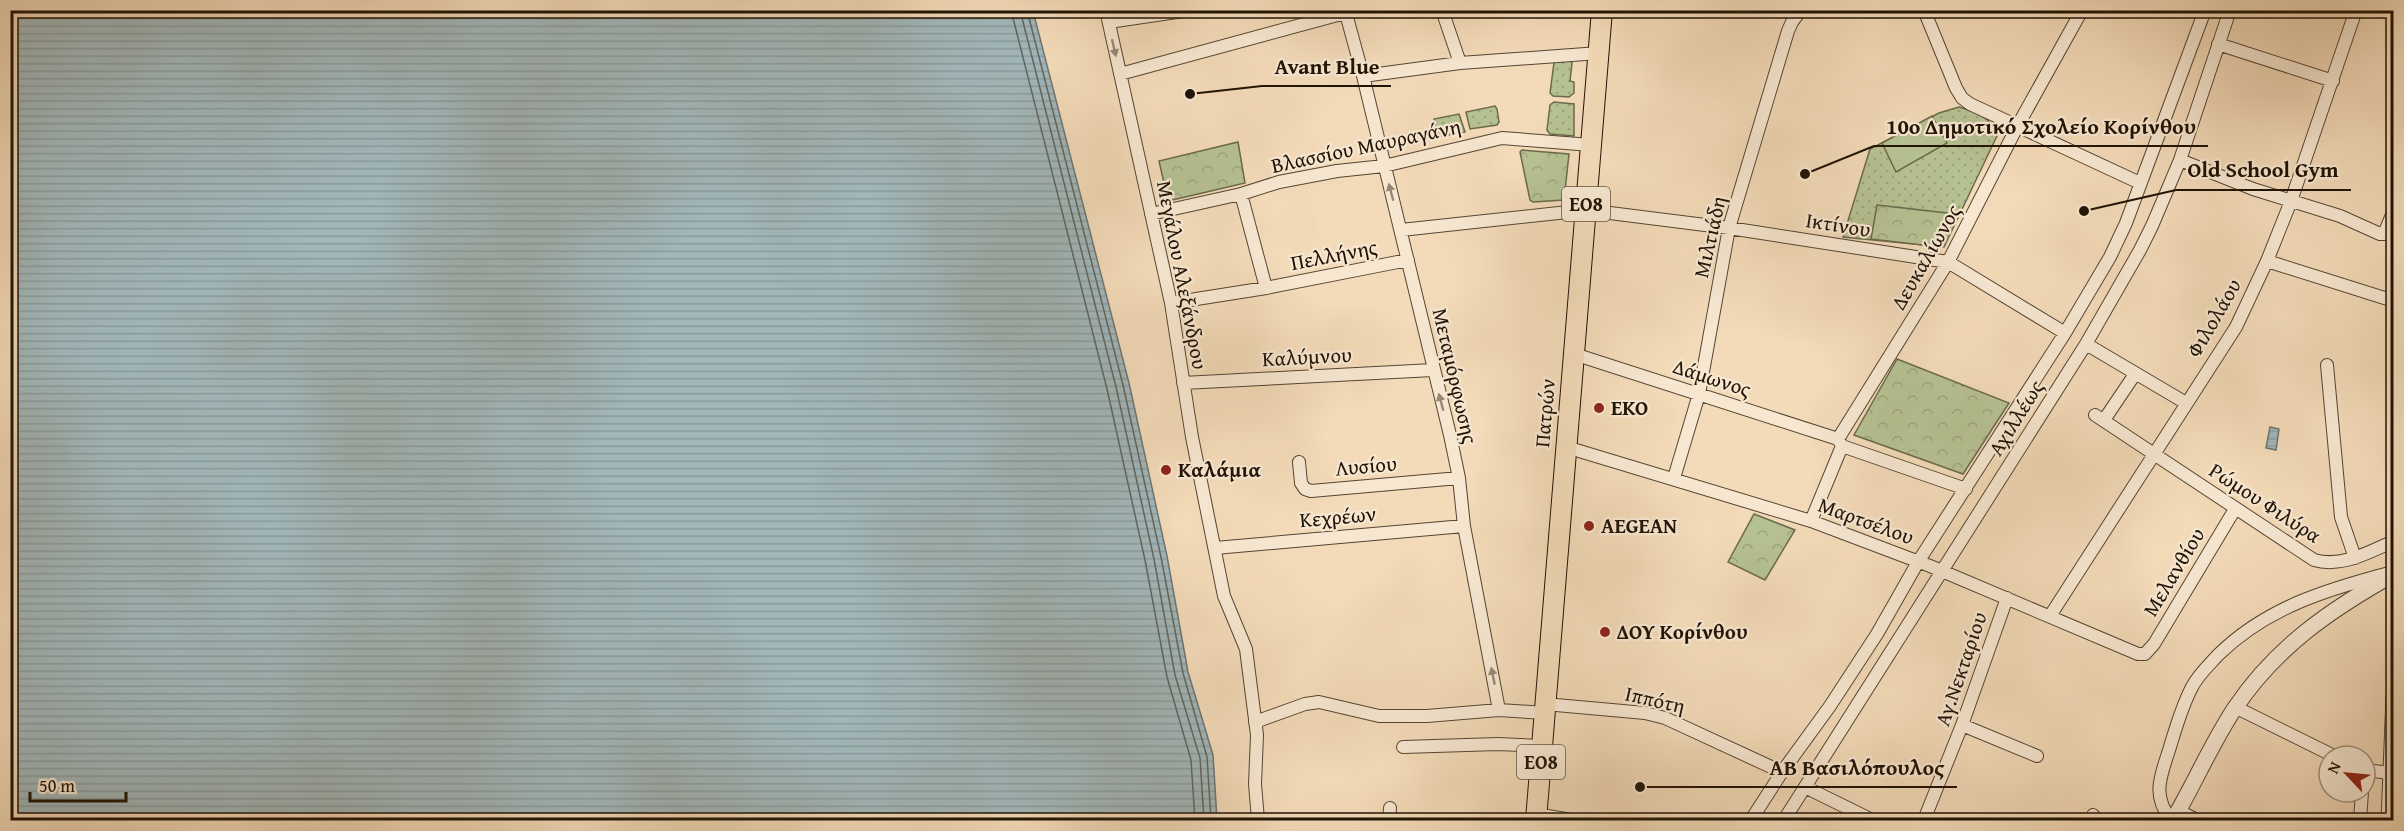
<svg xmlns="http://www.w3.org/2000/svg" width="2404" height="831" font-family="'Gentium Book Plus',serif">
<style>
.grass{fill:url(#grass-dots);stroke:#6b6a4c;stroke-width:1.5}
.park{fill:url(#park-crowns);stroke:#6b6a4c;stroke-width:1.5}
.garden{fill:#b6c192;stroke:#6b6a4c;stroke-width:1.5}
.water{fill:url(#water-rules);stroke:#6d7572;stroke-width:1.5}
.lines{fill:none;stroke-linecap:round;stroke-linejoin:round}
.shore{stroke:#606560;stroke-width:1.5}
.minor-casing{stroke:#554532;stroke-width:14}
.tertiary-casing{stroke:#554532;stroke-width:17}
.primary-casing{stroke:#201305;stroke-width:22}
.minor{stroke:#f7e7d1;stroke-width:12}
.tertiary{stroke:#f7e7d1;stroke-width:15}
.primary{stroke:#f3dab8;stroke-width:20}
.oneway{fill:#968875}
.poi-dot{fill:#8f2418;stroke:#f7e7d1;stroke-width:2}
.labels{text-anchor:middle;stroke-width:4.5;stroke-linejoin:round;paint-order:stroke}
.shield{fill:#f7e7d1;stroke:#605342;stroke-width:1.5}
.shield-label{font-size:20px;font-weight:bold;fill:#201305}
.street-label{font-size:21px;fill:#201305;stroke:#f7e7d1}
.poi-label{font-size:21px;font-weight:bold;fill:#201305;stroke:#f7e7d1;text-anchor:start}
.leader{fill:none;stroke:#201305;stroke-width:2}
.callout-dot{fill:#201305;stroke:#f7e7d1;stroke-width:2}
.callout-label{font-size:22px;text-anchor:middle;font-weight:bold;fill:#201305;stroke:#f7e7d1;stroke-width:4.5;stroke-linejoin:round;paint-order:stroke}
</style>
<defs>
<pattern id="grass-dots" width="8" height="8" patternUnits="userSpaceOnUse" patternTransform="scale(1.5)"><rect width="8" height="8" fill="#b6c192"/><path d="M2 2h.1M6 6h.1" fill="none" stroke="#9ca57c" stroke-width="1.8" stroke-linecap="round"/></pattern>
<pattern id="park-crowns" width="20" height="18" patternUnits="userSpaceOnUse" patternTransform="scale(1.5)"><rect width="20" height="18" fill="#b6c192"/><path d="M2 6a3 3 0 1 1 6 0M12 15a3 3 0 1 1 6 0" fill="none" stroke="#9ca57c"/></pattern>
<pattern id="water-rules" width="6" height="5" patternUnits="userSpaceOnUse" patternTransform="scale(1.5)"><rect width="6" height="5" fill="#a1b7ba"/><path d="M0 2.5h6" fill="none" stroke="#8a9c9e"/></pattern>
</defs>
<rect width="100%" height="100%" fill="#f3dab8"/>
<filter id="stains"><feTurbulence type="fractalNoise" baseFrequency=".00333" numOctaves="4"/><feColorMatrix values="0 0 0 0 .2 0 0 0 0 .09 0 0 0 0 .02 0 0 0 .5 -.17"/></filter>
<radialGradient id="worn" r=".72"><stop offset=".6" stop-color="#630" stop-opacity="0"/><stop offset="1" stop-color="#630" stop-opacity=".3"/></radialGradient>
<path class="grass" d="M1556,60H1569L1572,63L1570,81L1574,82V93L1569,97L1553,96L1550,93L1554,63Z
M1554,102L1574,104V136L1550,134L1547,130L1550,105Z
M1495,106L1497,109L1499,122L1497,125L1470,129L1466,112Z
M1959,107C1976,112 1993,118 1997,136L1944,247L1843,237L1870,149L1939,113Z
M1459,114L1465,132L1438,137L1434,119Z"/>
<path class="park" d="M1238,142L1245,183L1168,201L1159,161Z
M1522,150L1569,154L1564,200L1533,202L1530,200L1520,152Z
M1877,205L1947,213L1940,247L1871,239Z
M1897,359L2009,403L1963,474L1854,435Z
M1754,514L1795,530L1765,580L1728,562Z"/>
<path class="garden" d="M1932,116L1947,143L1896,172L1882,143Z"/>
<path class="water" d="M10,11H1033L1129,383L1167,556L1188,672L1213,755L1217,820H11Z
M2270,427L2279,429L2276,450L2266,448Z"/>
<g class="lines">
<path class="shore" d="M1011,10L1107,389L1145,560L1167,677L1191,760L1195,820
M1020,10L1116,387L1154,559L1175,675L1200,758L1204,820
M1027,10L1123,385L1161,557L1183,673L1207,757L1211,820"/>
<g class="minor-casing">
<path id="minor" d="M1106,10L1171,303L1192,437L1224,596L1246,649L1257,735L1255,784L1258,820
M1345,10L1363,76L1450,435L1459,478L1464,526L1499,710L1545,713
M1442,10L1460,63
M1924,10L1956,88L1962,98L1970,104L2140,183
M1109,22L1190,10
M2218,44L2333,81
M1120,74L1356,10
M1363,76L1460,63L1599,53
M2180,160L2253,189L2340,216L2380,234H2384L2394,210
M1241,194L1266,288
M1151,214L1241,194L1279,182L1337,171L1384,166L1502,138L1591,145
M1401,230L1586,210L1729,228L1948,262L2065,333
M2267,261L2394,301
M1171,303L1266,288L1408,260
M2086,344L2186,403
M1574,354L1838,439
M2327,365L2341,517L2355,558
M1183,383L1433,370
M2095,415L2314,560C2342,568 2369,552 2394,541
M2104,420L2135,374
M1842,446L1966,489
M1566,447L1811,521L1930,566L2138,654H2145L2154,644L2235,509
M1299,462L1301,483L1305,489L1311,491L1459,478
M1674,478L1699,394L1729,228L1788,31L1792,22L1801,10
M1811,521L1842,446L1838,439L1948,262L2017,127L2082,10
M1215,548L1464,526
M2050,616L2236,327L2267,261L2291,201L2356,10
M1545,704L1645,713L1665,718L1782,772
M2235,707L2334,756
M1255,722L1305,704L1319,702L1379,716H1427L1499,710
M1962,725L2037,756
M1403,747L1498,744L1542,746
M2365,770L2390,773
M1805,787L1872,820
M2179,811L2197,820
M1536,814L1571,820
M1389,820L1390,808
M1751,820L1782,772L1830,706L1877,634L1918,562L2065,333L2110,257L2126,223L2205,10
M1784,820L2086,344L2140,250L2152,226L2180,160L2230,10
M1924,820L1962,725L2007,598
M2092,820L2093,815
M2171,820C2151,794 2161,776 2170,747C2176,727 2182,706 2192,687C2198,675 2209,665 2218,655C2266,608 2325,590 2389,573
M2360,820L2362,792"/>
</g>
<g class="tertiary-casing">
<path id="tertiary" d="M2173,820C2195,783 2211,744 2235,708C2276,647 2330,610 2394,574
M2389,820L2394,697"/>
</g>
<g class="primary-casing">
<path id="primary" d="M1536,820L1602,10"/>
</g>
<use href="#minor" class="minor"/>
<use href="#tertiary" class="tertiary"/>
<use href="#primary" class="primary"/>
</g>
<defs><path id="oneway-solid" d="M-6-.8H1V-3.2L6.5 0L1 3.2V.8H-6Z" transform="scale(1.5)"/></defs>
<g class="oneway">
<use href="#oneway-solid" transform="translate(1114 48) rotate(77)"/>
<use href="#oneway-solid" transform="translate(1391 192) rotate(-105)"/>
<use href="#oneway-solid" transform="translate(1441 402) rotate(-105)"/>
<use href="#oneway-solid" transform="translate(1493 676) rotate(-101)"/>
</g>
<g class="poi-dot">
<circle cx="1599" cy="408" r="6"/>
<circle cx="1166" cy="470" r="6"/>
<circle cx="1589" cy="526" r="6"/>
<circle cx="1605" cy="632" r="6"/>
</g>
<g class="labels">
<g class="shield">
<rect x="1562" y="187" width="48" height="34" rx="4.5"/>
<rect x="1517" y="745" width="48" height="34" rx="4.5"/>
</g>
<g class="shield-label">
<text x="1586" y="211">ΕΟ8</text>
<text x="1541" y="769">ΕΟ8</text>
</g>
<g class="street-label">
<text transform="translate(1366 146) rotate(-12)" y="7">Βλασσίου Μαυραγάνη</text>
<text transform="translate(1838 225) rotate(9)" y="7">Ικτίνου</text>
<text transform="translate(1710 237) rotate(-77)" y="7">Μιλτιάδη</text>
<text transform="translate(1334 255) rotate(-11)" y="7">Πελλήνης</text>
<text transform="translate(1926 257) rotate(-60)" y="7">Δευκαλίωνος</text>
<text transform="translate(1182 275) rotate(79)" y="7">Μεγάλου Αλεξάνδρου</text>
<text transform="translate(2214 318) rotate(-60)" y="7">Φιλολάου</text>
<text transform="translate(1307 357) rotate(-3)" y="7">Καλύμνου</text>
<text transform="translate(1455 376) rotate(77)" y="7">Μεταμόρφωσης</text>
<text transform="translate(1712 378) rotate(18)" y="7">Δάμωνος</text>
<text transform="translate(1545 413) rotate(-85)" y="7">Πατρών</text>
<text transform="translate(2016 418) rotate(-58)" y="7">Αχιλλέως</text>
<text transform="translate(1366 466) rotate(-5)" y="7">Λυσίου</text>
<text transform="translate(2265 503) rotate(33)" y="7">Ρώμου Φιλύρα</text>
<text transform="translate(1338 517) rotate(-5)" y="7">Κεχρέων</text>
<text transform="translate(1866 521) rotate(20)" y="7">Μαρτσέλου</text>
<text transform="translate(2174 572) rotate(-59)" y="7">Μελανθίου</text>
<text transform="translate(1961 669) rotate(-71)" y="7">Αγ.Νεκταρίου</text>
<text transform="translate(1655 700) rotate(13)" y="7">Ιππότη</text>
</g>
<g class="poi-label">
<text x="1611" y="415">EKO</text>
<text x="1178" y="477">Καλάμια</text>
<text x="1601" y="533">AEGEAN</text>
<text x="1617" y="639">ΔΟΥ Κορίνθου</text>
</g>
</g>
<path class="leader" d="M1190 94L1262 86H1391M1805 174L1874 146H2208M2084 211L2176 190H2351M1640 787L1758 787H1957"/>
<g class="callout-dot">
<circle cx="1190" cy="94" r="6"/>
<circle cx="1805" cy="174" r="6"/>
<circle cx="2084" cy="211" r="6"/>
<circle cx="1640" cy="787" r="6"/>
</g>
<g class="callout-label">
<text x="1327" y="74">Avant Blue</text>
<text x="2041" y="134">10ο Δημοτικό Σχολείο Κορίνθου</text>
<text x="2263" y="177">Old School Gym</text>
<text x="1857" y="775">ΑΒ Βασιλόπουλος</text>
</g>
<rect width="2404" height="831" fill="none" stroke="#f3dab8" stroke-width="36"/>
<rect x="12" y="12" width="2380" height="807" fill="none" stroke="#201305" stroke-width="3"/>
<rect x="18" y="18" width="2368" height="795" fill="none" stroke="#201305" stroke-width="1.5"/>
<g transform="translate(2347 774) rotate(296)"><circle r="28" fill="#f7e7d1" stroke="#a1927f" stroke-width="1.5"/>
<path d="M0-4.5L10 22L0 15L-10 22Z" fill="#8f2418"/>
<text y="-9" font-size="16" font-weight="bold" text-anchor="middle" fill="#201305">N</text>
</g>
<path d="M30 792v9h96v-9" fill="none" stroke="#201305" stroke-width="3"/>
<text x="39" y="792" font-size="18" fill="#201305" stroke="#f7e7d1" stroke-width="4.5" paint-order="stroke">50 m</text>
<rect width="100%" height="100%" filter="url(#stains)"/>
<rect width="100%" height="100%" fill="url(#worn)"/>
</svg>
